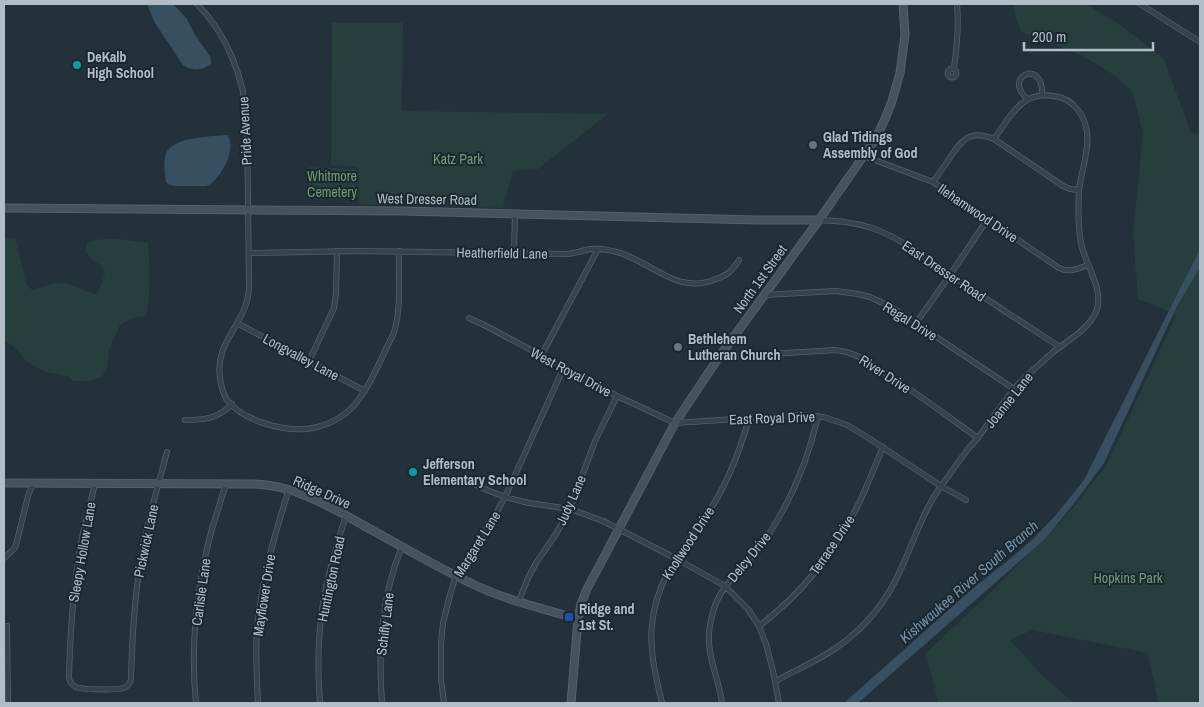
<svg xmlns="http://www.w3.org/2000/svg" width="1204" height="707" font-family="'Archivo Narrow',sans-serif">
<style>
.green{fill:#263e3c}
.water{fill:#375061}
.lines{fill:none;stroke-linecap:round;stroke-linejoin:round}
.street-casing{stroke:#556169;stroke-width:6}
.secondary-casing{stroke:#556169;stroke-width:9}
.street{stroke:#37434b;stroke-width:4.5}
.secondary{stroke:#45535e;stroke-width:7}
.culture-dot{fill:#0f9aa8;stroke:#1c2830;stroke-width:2}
.worship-dot{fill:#6b7280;stroke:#1c2830;stroke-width:2}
.transit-dot{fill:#1a4fb4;stroke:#1c2830;stroke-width:2}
.labels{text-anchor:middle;stroke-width:4;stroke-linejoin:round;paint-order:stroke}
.poi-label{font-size:14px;font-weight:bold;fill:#b2bec7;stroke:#1c2830;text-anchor:start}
.street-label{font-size:14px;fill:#b2bec7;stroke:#1c2830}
.park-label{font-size:14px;fill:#719c74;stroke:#1c2830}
.water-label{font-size:15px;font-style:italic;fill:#7394aa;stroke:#1c2830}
</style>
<rect width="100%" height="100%" fill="#23313b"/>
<path class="green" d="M1015,4H1086L1119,24L1164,59L1191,133L1200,134V703H1158L1148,653L1032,630L1010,640L1043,676L1074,703H938L937,697L926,653L996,587L1066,516L1106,466L1176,316L1166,310L1138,299L1133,234L1143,133L1132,91L1114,75L1083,56L1021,32L1014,11Z
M332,23H403L402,111L608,114L538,169L513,171L503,208L359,204L358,167L331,165Z
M309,167L356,169V197L351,200L308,199Z
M4,238H15L26,283L32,290L52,284L67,283L94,294L99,292L105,272L101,265L93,261L85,251L87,243C106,235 127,240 148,243C150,267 151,292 146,316L132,318L120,325L109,350L107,368L102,377L88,381H73L68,376L45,372L27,362L13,346L4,340Z"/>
<path class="water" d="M147,4H172L176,7L187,19L195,35L210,56L211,60V64C202,71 192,71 183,65L155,23Z
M227,135C238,147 220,182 206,186H174L168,184L166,182C165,174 163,162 166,154C171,137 213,136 227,135Z
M1200,249V268L1177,306L1104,463L1072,506L1044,540L858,703H844L971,590L1002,565L1005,563L1031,541L1055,516L1084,480Z"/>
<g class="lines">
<g class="street-casing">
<path id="street" d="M197,4C227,34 244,78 247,120L249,286C249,295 247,303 243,312C232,335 216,350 220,378C221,385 223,394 227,400C243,421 282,431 307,429C321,427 335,422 346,413C368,395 379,361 393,335C402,311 398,277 399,251
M1140,4L1200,42
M954,68C957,47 959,26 957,4
M947.5 73a4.5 4.5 0 1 1 9 0a4.5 4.5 0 1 1-9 0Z
M1028,99C1001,78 1043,57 1042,94
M864,156L933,182L1059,268C1070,273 1077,269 1088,265
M933,182C938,175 944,167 949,159C962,140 969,129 994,139L1063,186L1070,189L1079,190
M819,220C837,221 854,222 872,228C901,238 925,258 951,275C987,300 1023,323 1060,347
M249,253L357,251L568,254C576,253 583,251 590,249C599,248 609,250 617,252C651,261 677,296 716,279C728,275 732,271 739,260
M514,253L515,213
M764,295L836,291L858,294L870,297L893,308L1014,389
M469,318L488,327L617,396L675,423L797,415L824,417L847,425L867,437L941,486L966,500
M237,323L365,391
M916,323L950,275L987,220
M541,356L598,249
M719,357L835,350C858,352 874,366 893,378C922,397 950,418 978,438
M309,361L334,308L336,293L337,251
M185,420C203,420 218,419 232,404
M463,479L487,490L505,497L529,503L570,509L603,521L675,558L725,586L748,609L759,626L766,644L773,671L779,703
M95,484C90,505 84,526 80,548C73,591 70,634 69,678C70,683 72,685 76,687C81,690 118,690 124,688C128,686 130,684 131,679C132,641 134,603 140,564C146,526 157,489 167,452
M4,558L14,549L16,545L28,496L33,483
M519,601L528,578L536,563L556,534L570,509L595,441L617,396
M4,626H7L8,703
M759,626C799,596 832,555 855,511C866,490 874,468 883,447
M776,681C796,670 817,661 836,648C865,628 887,601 901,569C914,541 923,511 941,486C950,474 959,461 968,449C972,444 977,440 980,435C991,420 1002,404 1014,389C1025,376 1039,365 1052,353C1067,341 1088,330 1096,312C1105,289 1085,265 1081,243C1078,226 1078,208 1079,190C1082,164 1097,134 1078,110C1072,102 1063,97 1053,96C1022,90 1009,118 994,139
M196,703C190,646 197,587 211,532C216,516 221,500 226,484
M258,703C257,679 255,655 257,631C261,582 274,536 289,489
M320,703C317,667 318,632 324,597C329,569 338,542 346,515
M382,703C378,647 381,599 402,546
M444,703L441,679V644L443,623L450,595L456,575L494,517L505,497L564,367
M662,703C656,677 649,651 652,624C658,567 695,540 720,493C733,469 742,444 749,418
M722,703C719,679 707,657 709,632C711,616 716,598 726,586C733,576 741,568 749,560C757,550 765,540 772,529C794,494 809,456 818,416"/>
</g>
<g class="secondary-casing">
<path id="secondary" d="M4,208L402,211L757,220H819
M4,483L254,484C297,485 334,509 370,529C405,548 440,569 477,586C509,601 544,609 578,619
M571,703L578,619L581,604L587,589L675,423L719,357L819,220L876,138L885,119L892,101L900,73L905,35L903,4"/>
</g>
<use href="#street" class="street"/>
<use href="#secondary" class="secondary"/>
</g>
<g class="culture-dot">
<circle cx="77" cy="65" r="5"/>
<circle cx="413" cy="472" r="5"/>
</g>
<g class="worship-dot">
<circle cx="813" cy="145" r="5"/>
<circle cx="678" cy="347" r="5"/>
</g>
<rect class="transit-dot" x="564" y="612" width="10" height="10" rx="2.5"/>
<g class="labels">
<g class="poi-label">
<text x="87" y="62">DeKalb<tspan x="87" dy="16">High School</tspan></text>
<text x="823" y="142">Glad Tidings<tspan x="823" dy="16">Assembly of God</tspan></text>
<text x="688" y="344">Bethlehem<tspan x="688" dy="16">Lutheran Church</tspan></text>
<text x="423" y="469">Jefferson<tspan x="423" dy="16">Elementary School</tspan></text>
<text x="579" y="614">Ridge and<tspan x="579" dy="16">1st St.</tspan></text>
</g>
<g class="street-label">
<text transform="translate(245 131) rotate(-93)" y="5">Pride Avenue</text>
<text transform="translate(427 199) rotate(1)" y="5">West Dresser Road</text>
<text transform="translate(978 213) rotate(34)" y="5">Ilehamwood Drive</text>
<text transform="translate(502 253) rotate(1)" y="5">Heatherfield Lane</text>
<text transform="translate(944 271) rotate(34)" y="5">East Dresser Road</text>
<text transform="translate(760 279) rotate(-54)" y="5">North 1st Street</text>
<text transform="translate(910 321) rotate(32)" y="5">Regal Drive</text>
<text transform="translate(301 357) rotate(28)" y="5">Longvalley Lane</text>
<text transform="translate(571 372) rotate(28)" y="5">West Royal Drive</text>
<text transform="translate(885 374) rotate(33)" y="5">River Drive</text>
<text transform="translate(1009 400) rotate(-51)" y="5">Joanne Lane</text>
<text transform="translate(772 418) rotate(-2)" y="5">East Royal Drive</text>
<text transform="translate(322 492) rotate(24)" y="5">Ridge Drive</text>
<text transform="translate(571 500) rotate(-66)" y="5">Judy Lane</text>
<text transform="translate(146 541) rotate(-78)" y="5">Pickwick Lane</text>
<text transform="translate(688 543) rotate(-57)" y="5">Knollwood Drive</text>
<text transform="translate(477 544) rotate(-58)" y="5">Margaret Lane</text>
<text transform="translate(832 545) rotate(-56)" y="5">Terrace Drive</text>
<text transform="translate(82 552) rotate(-80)" y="5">Sleepy Hollow Lane</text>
<text transform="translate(749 557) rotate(-51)" y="5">Delcy Drive</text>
<text transform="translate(331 579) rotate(-78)" y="5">Huntington Road</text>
<text transform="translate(201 592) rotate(-82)" y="5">Carlisle Lane</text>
<text transform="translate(264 595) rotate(-81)" y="5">Mayflower Drive</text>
<text transform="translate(385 624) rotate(-83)" y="5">Schifly Lane</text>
</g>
<g class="park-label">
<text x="458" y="164">Katz Park</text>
<text x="332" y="181">Whitmore<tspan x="332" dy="16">Cemetery</tspan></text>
<text x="1128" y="583">Hopkins Park</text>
</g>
<g class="water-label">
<text transform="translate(969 582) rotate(-41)" y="5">Kishwaukee River South Branch</text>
</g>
</g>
<rect width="1204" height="707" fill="none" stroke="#b2bec7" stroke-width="10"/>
<path d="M1024 42v8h129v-8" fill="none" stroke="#b2bec7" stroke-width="2.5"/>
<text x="1032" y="42" font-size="15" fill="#b2bec7" stroke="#1c2830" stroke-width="4" paint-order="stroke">200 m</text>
</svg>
